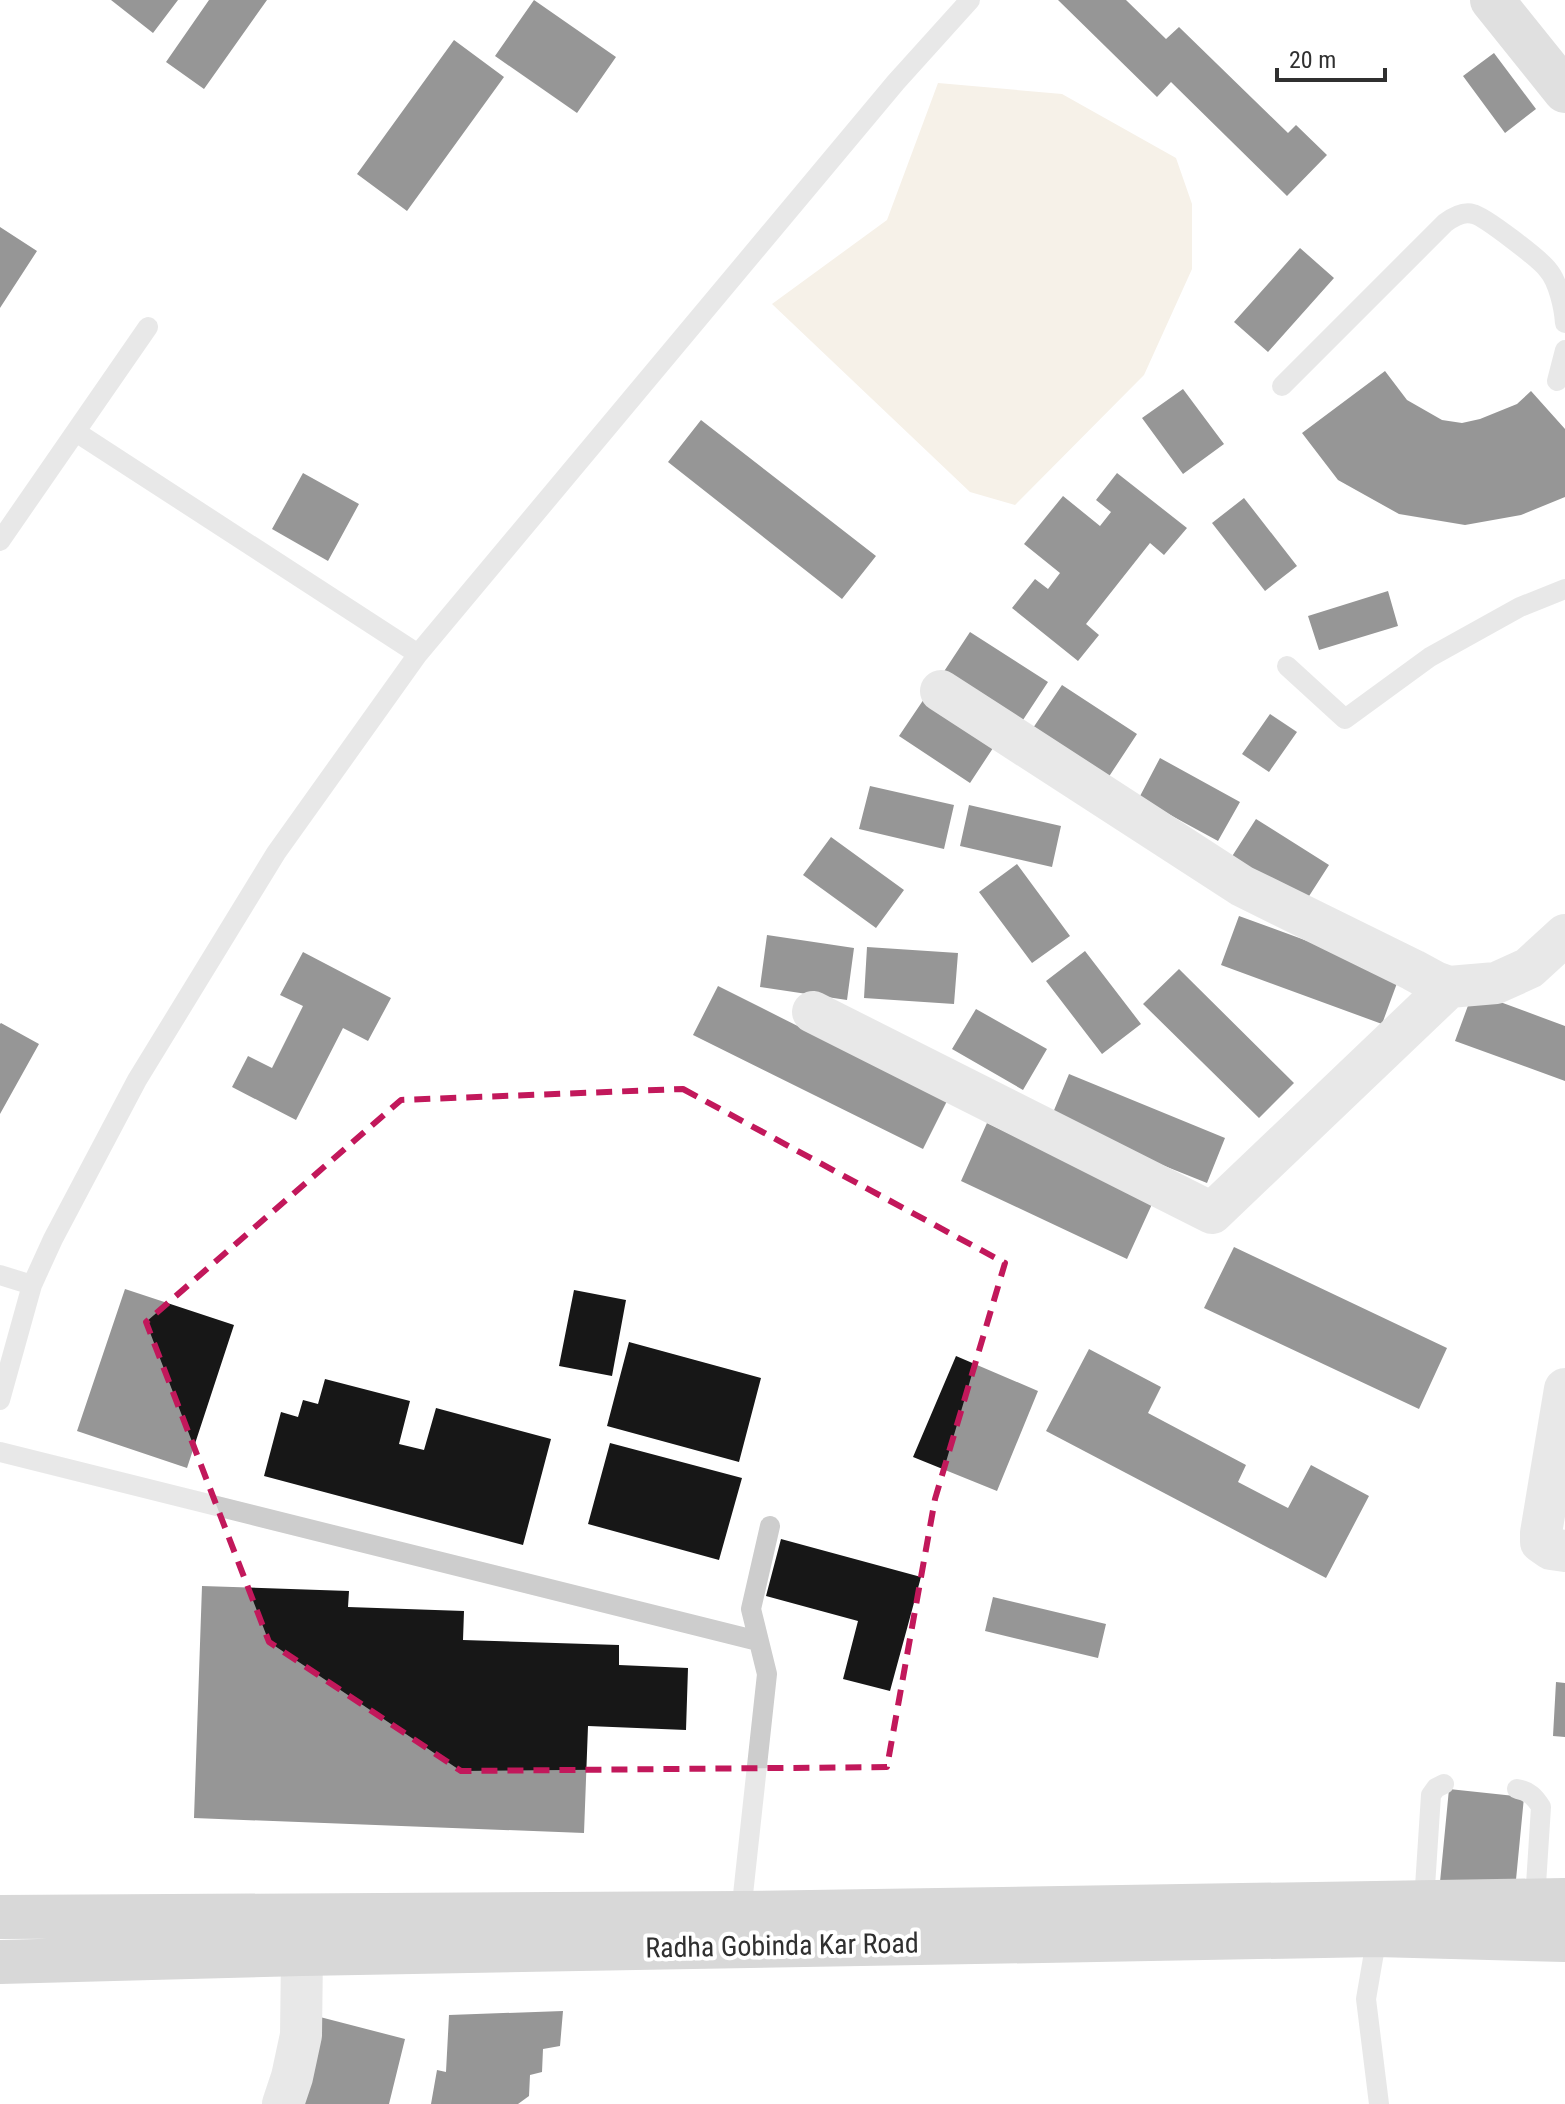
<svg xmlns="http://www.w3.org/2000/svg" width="1565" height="2104" font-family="'Roboto Condensed',sans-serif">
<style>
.water{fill:#ebdfcc}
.building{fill:#171717}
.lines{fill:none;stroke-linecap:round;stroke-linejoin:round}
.lane{stroke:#cdcdcd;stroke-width:20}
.street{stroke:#cdcdcd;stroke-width:42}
.secondary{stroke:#bababa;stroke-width:44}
.primary{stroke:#a8a8a8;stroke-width:44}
.marked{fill:none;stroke:#c2185b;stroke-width:6;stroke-dasharray:16 10;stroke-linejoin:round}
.labels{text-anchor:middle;stroke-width:8;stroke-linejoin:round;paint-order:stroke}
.street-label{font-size:28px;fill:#303030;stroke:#fff}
</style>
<rect width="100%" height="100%" fill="#fff"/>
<path class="water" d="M938,83L1062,94L1176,158L1192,204V269L1144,375L1015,505L970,492L772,304L887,220Z"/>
<path class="building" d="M111,0H178L153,33Z
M209,0H267L204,89L166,62Z
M534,0L616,57L577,113L495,56Z
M1058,0H1126L1166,39L1179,27L1288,133L1296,125L1327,155L1287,196L1171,82L1157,97Z
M454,40L504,77L407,211L357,174Z
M1494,53L1536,109L1505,133L1463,76Z
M0,227L37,251L0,308Z
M1300,248L1334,278L1268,352L1234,322Z
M1385,371L1407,400L1442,420L1462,423L1480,419L1517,404L1531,391L1565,429V497L1521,515L1465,525L1399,514L1338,480L1302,433Z
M1183,389L1224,444L1183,474L1142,418Z
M701,420L876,556L842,599L668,462Z
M303,473L359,504L328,561L272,529Z
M1117,473L1187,528L1164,555L1150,543L1086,624L1099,635L1078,661L1012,608L1035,579L1048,589L1060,573L1024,544L1063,496L1100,526L1111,512L1096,500Z
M1244,498L1297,566L1265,591L1212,523Z
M1388,591L1398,626L1319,650L1308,616Z
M970,632L1048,682L1019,726L941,676Z
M1062,685L1137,734L1108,778L1033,728Z
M926,696L997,742L970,783L899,736Z
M1270,714L1297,732L1269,772L1242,754Z
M1160,758L1240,802L1218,841L1139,798Z
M870,786L954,805L944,849L859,829Z
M969,805L1061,826L1052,867L960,846Z
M1256,819L1329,865L1302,907L1229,861Z
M831,837L904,890L876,928L803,875Z
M1017,864L1070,936L1032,963L979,892Z
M1239,916L1400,975L1382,1024L1221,965Z
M767,935L854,948L847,1000L760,987Z
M867,947L958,953L954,1004L864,998Z
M1085,951L1141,1024L1102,1054L1046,981Z
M303,952L391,998L368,1041L343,1028L296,1120L232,1087L248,1056L272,1068L303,1006L280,995Z
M1179,969L1294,1083L1259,1118L1143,1004Z
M718,986L947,1101L923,1149L693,1035Z
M1473,992L1565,1026V1081L1455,1041Z
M976,1009L1047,1049L1023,1090L952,1049Z
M1,1023L39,1044L0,1114V1024Z
M1069,1074L1225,1138L1207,1183L1050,1120Z
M987,1123L1153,1202L1127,1259L961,1181Z
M1234,1247L1447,1348L1419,1409L1204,1308Z
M125,1289L234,1325L187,1468L77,1431Z
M574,1290L626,1300L612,1376L559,1366Z
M629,1342L761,1378L739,1462L607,1426Z
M1089,1349L1161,1387L1148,1413L1246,1465L1238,1482L1288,1508L1311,1465L1369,1496L1326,1578L1046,1431Z
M956,1356L1038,1391L997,1491L913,1457Z
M325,1379L410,1401L399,1444L424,1450L436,1408L551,1439L523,1545L264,1476L281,1412L298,1417L303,1400L318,1404Z
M610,1443L742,1478L719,1560L588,1524Z
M781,1539L921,1577L890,1691L843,1679L858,1621L766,1596Z
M202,1586L349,1591L348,1607L464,1611L463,1640L619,1645V1665L688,1668L686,1730L588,1726L584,1833L194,1818Z
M993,1597L1106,1624L1098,1658L985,1631Z
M1556,1682L1565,1683V1737L1553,1736Z
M1449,1789L1524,1797L1515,1890L1440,1882Z
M563,2011L560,2046L543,2049L542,2072L530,2075L529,2096L518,2104H431L437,2070L446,2072L449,2015Z
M320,2017L405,2039L389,2104H297Z"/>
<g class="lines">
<path class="lane" d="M1557,381L1565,350
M1282,386L1445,223C1453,217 1463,211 1473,214C1484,216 1541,260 1548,270C1558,281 1564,308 1565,323
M76,432L418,654
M0,541L148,327
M1287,666L1345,719L1430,657L1520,607L1565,589
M0,1275L32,1285
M0,1400L32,1285L53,1239L137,1080L276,853L418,654L896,82L970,0
M0,1452L758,1641
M1517,1789C1529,1791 1535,1797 1541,1807L1535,1900
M1424,1902L1431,1795L1436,1788L1444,1784
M741,1913L767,1674L751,1609L770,1526
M1377,1935L1366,1999L1379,2104"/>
<path class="street" d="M941,691L1242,886L1413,970L1435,982L1449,987L1496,983L1529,968L1565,935
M813,1012L1212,1213L1449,987
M1565,1389L1541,1533V1542L1551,1549L1565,1551
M283,2104L292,2077L301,2035L302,1954"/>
<path class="secondary" d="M1492,0L1565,91"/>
<path class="primary" d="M0,1917L741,1913L1565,1900
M0,1962L302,1954L1377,1935L1565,1940"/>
</g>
<path d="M0 0H1565V2104H0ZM683,1089L1005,1263L935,1499L887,1767L461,1771L269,1642L146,1322L401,1100Z" fill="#fff" fill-opacity=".55" fill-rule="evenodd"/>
<path class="marked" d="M683,1089L1005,1263L935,1499L887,1767L461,1771L269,1642L146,1322L401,1100Z"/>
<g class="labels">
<g class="street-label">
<text transform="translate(782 1945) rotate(-1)" y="10">Radha Gobinda Kar Road</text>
</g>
</g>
<path d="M1277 68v12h108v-12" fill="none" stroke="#303030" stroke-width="4"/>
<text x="1289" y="68" font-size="24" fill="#303030" stroke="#ffffff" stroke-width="6" paint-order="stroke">20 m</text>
</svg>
